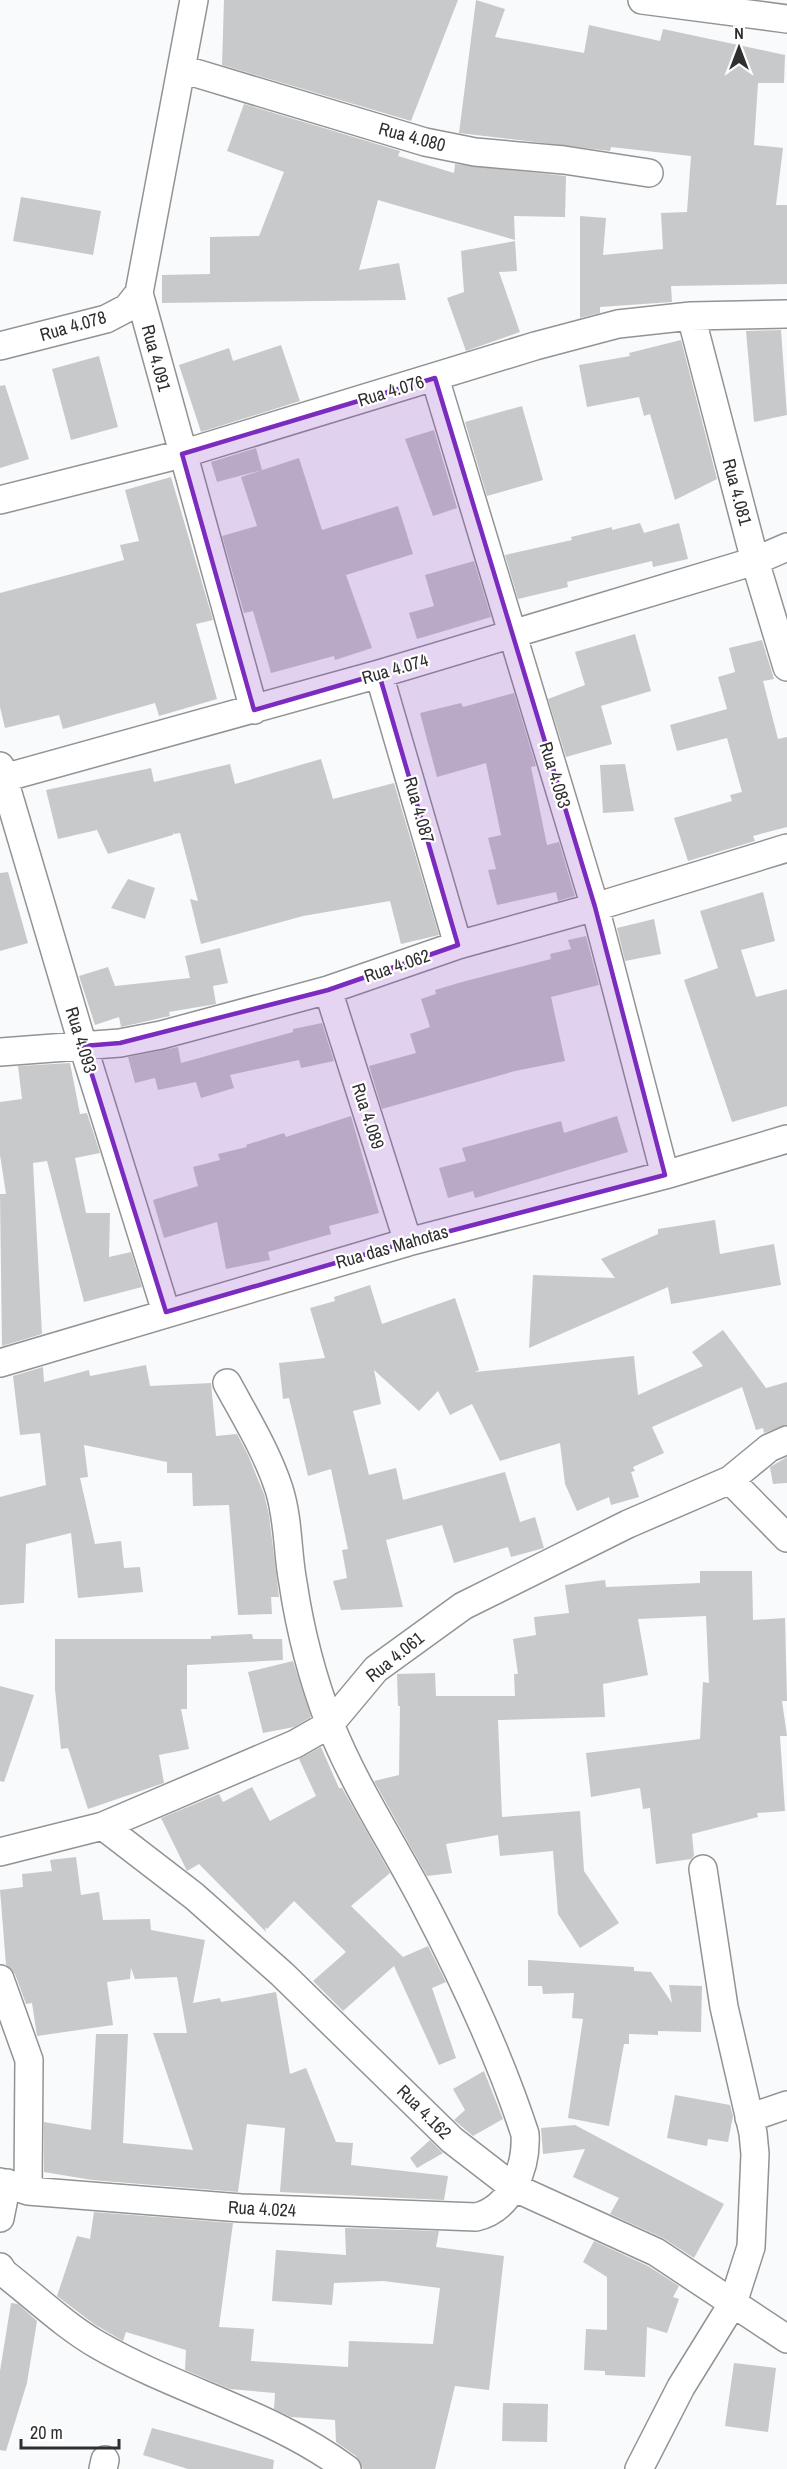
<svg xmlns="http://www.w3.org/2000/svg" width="787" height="2469" font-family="'Archivo Narrow',sans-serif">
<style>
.building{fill:#c8c9ca}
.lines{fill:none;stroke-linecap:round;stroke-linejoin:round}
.minor-casing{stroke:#929394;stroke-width:30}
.minor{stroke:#fff;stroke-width:27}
.marked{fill:#7b2cbf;fill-opacity:0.2;stroke:#7b2cbf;stroke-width:4.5;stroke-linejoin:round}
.labels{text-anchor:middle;stroke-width:4.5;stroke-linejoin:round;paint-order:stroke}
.street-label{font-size:18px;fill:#2f2f2f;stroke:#fff}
</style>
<rect width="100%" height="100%" fill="#f9fafb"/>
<path class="building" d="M224,0H458L411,121L222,65Z
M476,0L505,9L495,37L584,53L589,25L660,41L663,29L785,55L784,83H758L754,145L783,148L776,205H787V284L671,286L672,302L600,307V313L580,318V216L606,218L603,255L663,249L661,213L687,212L691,156L611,147L610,151L459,133Z
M244,104L400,151L398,156L454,173L455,164L566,176L565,217L514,216L515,240L378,200L359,270L399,263L406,300L162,303V275L210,274V237L259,236L284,172L227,151Z
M21,197L101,211L93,255L13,241Z
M515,241L517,271L499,272L520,332L466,351L447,298L464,292L461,251Z
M781,330L787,415L754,422L746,331Z
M681,340L717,479L675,500L650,414L644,416L639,397L587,407L579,365L630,356L629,353Z
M281,345L300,401L201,432L179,365L229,348L233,361Z
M99,356L118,427L71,440L52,369Z
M5,385L29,459L0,468V386Z
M522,406L543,480L487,496L465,422Z
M434,430L457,508L433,516L405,439Z
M256,448L262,470L217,482L211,462Z
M299,458L322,530L398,506L413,554L346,575L372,648L335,660L334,656L271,673L253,611L244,613L222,536L257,526L241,477Z
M171,477L213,620L196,624L217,699L159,716L155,703L63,729L59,715L5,728L0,707V593L124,560L120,545L139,541L125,490Z
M640,523L644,533L679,523L688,559L653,567L652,561L567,582L568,587L518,599L505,555L572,540L571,537L612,527V530Z
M474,561L491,617L417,639L409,613L434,606L425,575Z
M635,634L651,691L601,706L612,744L566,757L548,699L585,685L575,652Z
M762,640L774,679L763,681L778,739L787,737V827L753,836L755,841L688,861L674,818L732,801L730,795L742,792L727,738L677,751L670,725L727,709L718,677L735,672L729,648Z
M514,693L536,766L531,767L547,845L559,842L575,896L558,901L556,892L497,905L488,870L496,869L488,838L501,835L486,763L437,777L420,713L461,703L463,707Z
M321,759L333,799L394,783L439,935L401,944L390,901L303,916L201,944L190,899L198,901L180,833L174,834V832L173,835L108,854L97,830L58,839L46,790L151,768L154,782L230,764L235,784Z
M625,764L634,811L603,813L600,765Z
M8,872L28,943L0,951V873Z
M128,879L155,888L145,919L111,908Z
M763,892L775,941L741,950L756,997L787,989V1106L732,1122L684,980L718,968L700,911Z
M654,919L661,954L625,961L617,928Z
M586,936L599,985L551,997L565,1061L515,1071L382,1109L369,1066L416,1053L410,1034L430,1027L421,999L436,994L435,990L462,982L551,959L550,954L571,949L568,940Z
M220,948L228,983L213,986L216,1004L169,1012L170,1016L121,1027L119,1017L95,1025L79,976L108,967L115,986L190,978L185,956Z
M322,1023L334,1061L301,1068L299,1060L230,1075L234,1088L201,1098L196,1082L158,1090L155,1078L135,1083L128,1057L178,1047L181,1063L293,1032V1029Z
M70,1063L80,1114L87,1113L100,1153L75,1158L86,1213H110L109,1257L131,1252L142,1287L84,1302L47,1161L33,1163L42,1334L2,1346L0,1194H6L0,1155V1102L22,1099L18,1066Z
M351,1116L379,1213L329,1226L331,1234L268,1252L270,1260L226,1269L217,1222L164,1238L153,1200L198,1186L193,1167L220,1160L218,1154L247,1147L246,1145L284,1133L286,1137Z
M617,1116L628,1152L475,1198L473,1191L448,1198L439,1168L466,1161L462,1148L561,1121L564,1133Z
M715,1220L720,1254L774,1244L781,1285L671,1304L668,1287L529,1348L533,1275L615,1278L601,1259L658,1234V1229Z
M370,1285L382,1324L455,1298L479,1370L475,1372L634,1356L638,1395L703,1366L692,1352L723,1330L766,1388L787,1382V1425L764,1433L763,1428L756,1430L742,1387L652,1427L664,1453L633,1467L635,1471L631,1472L639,1497L611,1505L609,1497L577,1511L565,1484L560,1443L500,1461L472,1404L450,1415L438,1391L419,1411L374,1370L381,1404L353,1411L369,1475L396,1468L403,1500L505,1472L520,1522L535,1517L544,1548L511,1557L508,1547L454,1563L442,1525L386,1540L403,1607L341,1610L333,1581L347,1578L342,1550L348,1549L331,1469L308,1476L289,1398L283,1399L279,1363L325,1358L310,1308L335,1301L334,1297Z
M146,1365L150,1386L211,1383L216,1436L237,1434L248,1455L264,1494L269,1515L279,1597H271L272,1614L238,1615L229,1505L193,1506L192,1473H167V1462L84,1445L88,1477L80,1478L95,1544L121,1541L124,1568L140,1567L143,1592L78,1598L71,1533L26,1544L24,1603L0,1605V1497L46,1485L40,1433L20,1435L13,1376L43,1367L44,1382L89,1370L90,1376Z
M787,1457V1483L773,1484L770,1467Z
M700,1571H752L753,1620L785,1618L787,1701H782L787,1736H780L785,1811L757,1813L758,1817L692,1834L694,1856L691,1859L656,1864L650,1808L643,1809L640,1788L591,1797L586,1753L700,1739L703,1682L709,1683L706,1616L638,1619L648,1675L603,1684L605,1717L498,1720L502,1817L580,1811L584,1871L619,1923L580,1948L558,1914L553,1851L500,1856L498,1835L446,1844L452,1873L427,1876L374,1781L399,1775L400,1706H398L397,1674L435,1673L436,1696H515L514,1674H518L513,1639L536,1635L534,1617L569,1613L565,1585L605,1580L606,1587L700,1583Z
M252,1634L253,1639H282L283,1660L187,1665V1709H181L189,1749L159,1755L164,1783L88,1809L68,1748L61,1749L55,1689V1639H211V1636Z
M293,1661L311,1717L294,1727L263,1733L248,1672Z
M0,1686L34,1695L4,1782L0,1781Z
M321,1747L339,1788H342L390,1873L351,1906L403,1957L428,1946L446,1982L432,1988L456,2058L439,2065L394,1966L343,2011L313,1981L346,1952L294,1901L267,1929L265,1927L266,1932L199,1864L187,1871L161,1818L219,1794L223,1802L252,1787L270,1821L316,1796L299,1759Z
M76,1857L81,1895L99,1892L103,1920L150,1919L151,1930L205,1940L193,2003L220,1998L221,2002L276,1992L290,2074L306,2068L336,2142L353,2143L351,2165L448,2176L444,2200L280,2192L285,2128L247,2124L238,2192L92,2180L44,2172V2122L91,2130L96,2034H128L123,2143L193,2150L153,2033H187L177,1977L135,1979L131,1968L130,1979L107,1982L113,2025L37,2036L32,2003L26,2004L15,1974L6,1965L0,1890L23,1887L22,1874L52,1871L50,1860Z
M528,1960L634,1967V1971L651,1972L672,2003L669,1985L702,1986L701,2032L658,2031V2035L629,2034V2044H624L609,2126L568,2118L583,2019L572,2018L574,1993L543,1994L542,1986H528Z
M484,2071L503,2119L473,2136L454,2120L465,2110L453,2089Z
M675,2095L730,2105L733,2116L728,2142L708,2139L707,2146L667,2138Z
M575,2125L724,2204L694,2258L663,2238L610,2214L619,2198L573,2177L585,2149L543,2154L541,2128Z
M430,2140L443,2153L417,2168L410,2158Z
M94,2212L233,2223L219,2327L254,2329L251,2361L348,2367L349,2341L433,2344L440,2288L383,2281L334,2283L332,2305L272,2301L276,2250L346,2255L345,2228L439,2231L436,2247L504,2256L489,2390L455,2386L435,2469H363L356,2456L336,2442L335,2420L291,2417L274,2409L275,2393L230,2389L185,2370L186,2350L126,2332L123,2341L94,2324L57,2296L77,2236L90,2239Z
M594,2241L648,2266L679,2286L673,2297L679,2299L667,2333L647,2327L645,2377L605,2375V2371L584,2370L586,2329L607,2330V2277L583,2262Z
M11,2303L18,2304L37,2321L27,2383L6,2451L0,2450V2371Z
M734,2363L776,2368L768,2432L725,2426Z
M503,2403L548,2404L547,2442L502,2441Z
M152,2428L274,2460L273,2469H188L143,2455Z"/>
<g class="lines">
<g class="minor-casing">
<path id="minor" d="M194,0L139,293L254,710
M642,0L787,19
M182,69L425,142L475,152L564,160L649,173
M691,316L755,561L787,667
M0,346L106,319L127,308L139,293
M435,378L595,907L665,1175
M0,500L182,454L535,346L618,324L691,316L787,314
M379,674L458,945
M0,766L83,1046L166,1312
M0,779L379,674L755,561L787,547
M328,990L408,1242
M0,1052L120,1043L161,1035L328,990L458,945L595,907L787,848
M0,1363L408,1242L665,1175L787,1139
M730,1480L787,1538
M103,1826L194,1896L282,1974L452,2140L513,2187L656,2252L787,2339
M0,1852L103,1826L295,1744L330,1724L376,1669L463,1606L628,1524L730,1480L769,1448L787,1440
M0,1979L29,2060L28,2191
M749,2118L787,2105
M0,2182L28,2191L241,2208L476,2217C511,2209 527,2167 525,2134C501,2060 461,1974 425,1905C394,1845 355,1787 330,1724C313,1680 300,1630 293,1583C287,1552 289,1521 279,1489C267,1452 246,1418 227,1383
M0,2218L7,2183
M0,2267L4,2273C35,2297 65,2326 98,2345C178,2391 273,2414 347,2469
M103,2469L105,2460
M639,2469L681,2387L733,2303L751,2247L755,2154L753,2133L724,2007L703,1869"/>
</g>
<use href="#minor" class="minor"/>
</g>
<path class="marked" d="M435,378L595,907L665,1175L408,1242L166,1312L83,1046L120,1043L328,990L458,945L379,674L254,710L182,454Z"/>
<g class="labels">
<g class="street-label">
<text transform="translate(412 137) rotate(15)" y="6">Rua 4.080</text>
<text transform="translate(73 326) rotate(-16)" y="6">Rua 4.078</text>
<text transform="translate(156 358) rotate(75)" y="6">Rua 4.091</text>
<text transform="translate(391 391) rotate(-17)" y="6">Rua 4.076</text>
<text transform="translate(737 492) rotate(75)" y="6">Rua 4.081</text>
<text transform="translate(395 669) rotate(-16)" y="6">Rua 4.074</text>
<text transform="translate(555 775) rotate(73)" y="6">Rua 4.083</text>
<text transform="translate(419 810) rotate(74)" y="6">Rua 4.087</text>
<text transform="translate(397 966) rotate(-19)" y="6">Rua 4.062</text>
<text transform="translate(81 1040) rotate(73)" y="6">Rua 4.093</text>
<text transform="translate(368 1116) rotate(72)" y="6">Rua 4.089</text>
<text transform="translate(392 1247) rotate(-16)" y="6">Rua das Mahotas</text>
<text transform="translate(395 1657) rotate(-39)" y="6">Rua 4.061</text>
<text transform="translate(424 2112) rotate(45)" y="6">Rua 4.162</text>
<text transform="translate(262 2209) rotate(3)" y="6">Rua 4.024</text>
</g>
</g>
<g transform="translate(739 48)" stroke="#ffffff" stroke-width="4.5" paint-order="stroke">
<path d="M0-4.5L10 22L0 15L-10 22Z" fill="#2f2f2f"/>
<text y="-9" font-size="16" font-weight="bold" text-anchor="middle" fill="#2f2f2f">N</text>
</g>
<path d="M21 2439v9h98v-9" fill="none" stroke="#2f2f2f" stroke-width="3"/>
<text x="30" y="2439" font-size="18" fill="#2f2f2f" stroke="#ffffff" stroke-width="4.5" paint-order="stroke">20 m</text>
</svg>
